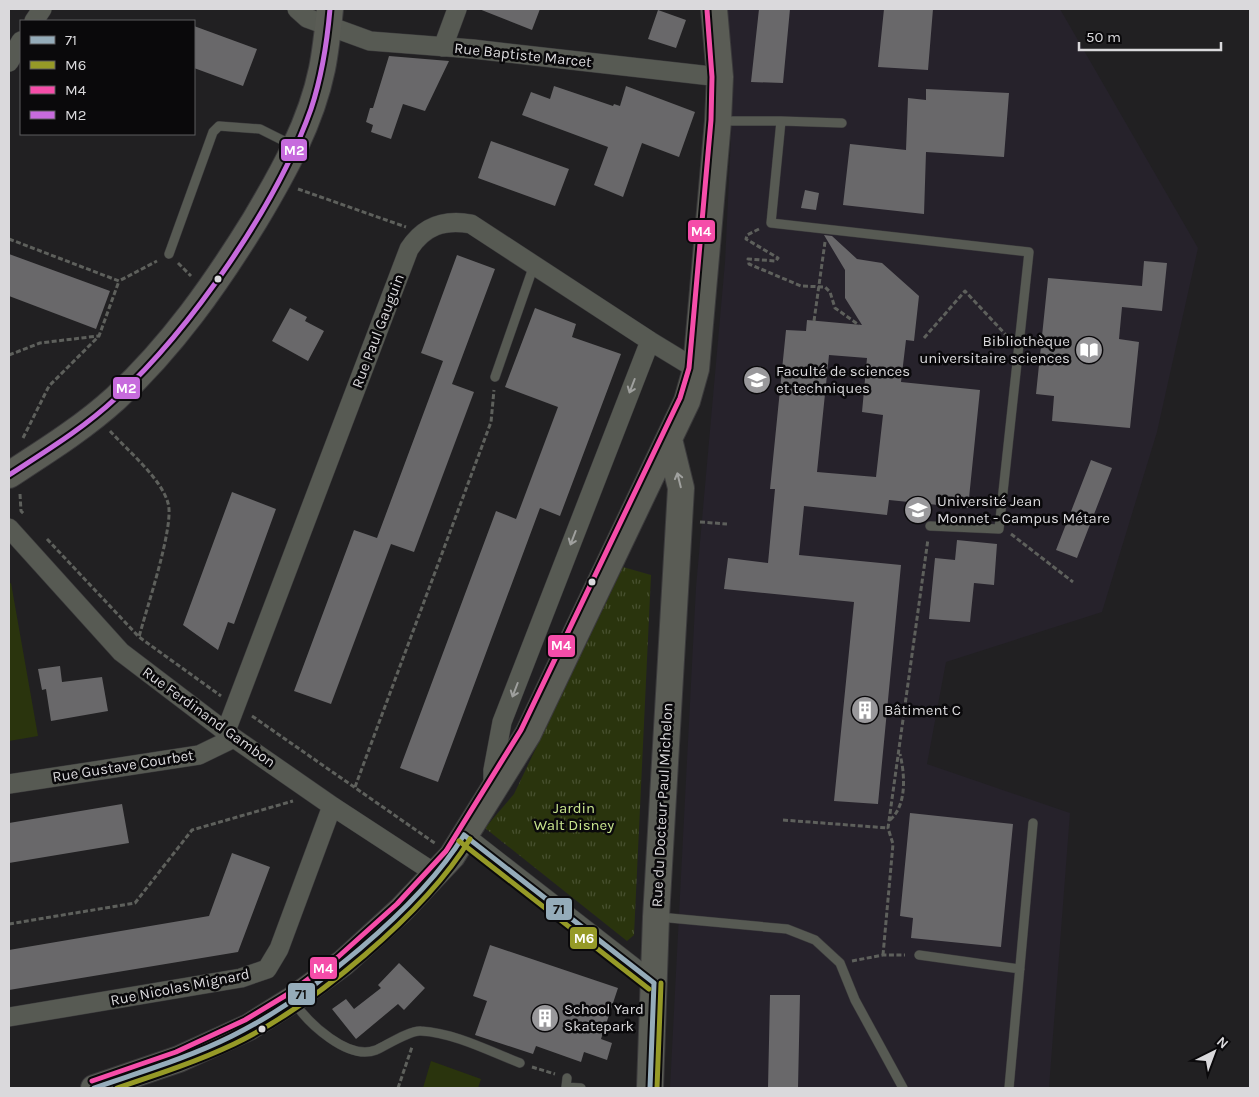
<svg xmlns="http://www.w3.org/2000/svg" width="1259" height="1097" font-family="Karla,sans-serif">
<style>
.built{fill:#26222b}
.grass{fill:url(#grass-tufts)}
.pitch{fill:#2a340d}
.building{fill:#69686a;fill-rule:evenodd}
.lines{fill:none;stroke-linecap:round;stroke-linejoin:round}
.lane-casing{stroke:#3b3a3c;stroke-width:10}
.street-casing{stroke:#3b3a3c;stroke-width:20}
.secondary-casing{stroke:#3b3a3c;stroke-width:28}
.path{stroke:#5e605c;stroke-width:3;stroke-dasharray:5 2.5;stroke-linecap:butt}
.lane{stroke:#575a53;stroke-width:9}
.street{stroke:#575a53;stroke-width:19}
.secondary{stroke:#5a5c55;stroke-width:26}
.bus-1-casing{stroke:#0a090b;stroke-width:9}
.bus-2-casing{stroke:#0a090b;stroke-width:9}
.bus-3-casing{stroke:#0a090b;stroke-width:9}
.bus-4-casing{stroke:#0a090b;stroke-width:9}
.bus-1{stroke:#95acba;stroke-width:5}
.bus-2{stroke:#969a27;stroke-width:5}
.bus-3{stroke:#f54da9;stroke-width:5}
.bus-4{stroke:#c76bdd;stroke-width:5}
.oneway{stroke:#9fa09e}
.oneway2{stroke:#a0a19f}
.bus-dot{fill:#dad9dc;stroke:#0a090b;stroke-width:2}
.labels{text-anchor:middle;stroke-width:5;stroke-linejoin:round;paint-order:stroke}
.street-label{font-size:15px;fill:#dad9dc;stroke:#0a090b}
.poi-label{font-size:15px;fill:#dad9dc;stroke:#0a090b;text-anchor:start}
.park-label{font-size:15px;fill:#c9e58e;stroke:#0a090b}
.line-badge{stroke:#0a090b;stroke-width:2}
.badge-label{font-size:14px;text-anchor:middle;font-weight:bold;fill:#fff}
.pale-badge-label{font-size:14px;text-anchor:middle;font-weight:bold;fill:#111}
</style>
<defs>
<pattern id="grass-tufts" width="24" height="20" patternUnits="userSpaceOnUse" patternTransform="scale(1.25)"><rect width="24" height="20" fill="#2a340d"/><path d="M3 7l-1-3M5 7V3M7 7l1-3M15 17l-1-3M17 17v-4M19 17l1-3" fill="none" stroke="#485130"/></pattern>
</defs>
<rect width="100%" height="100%" fill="#212022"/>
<path class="built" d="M723,9H1060L1198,248L1157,432L1102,612L946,662L927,764L1070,813L1049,1088H670L696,587L725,262L734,74Z"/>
<path class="grass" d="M623,567L651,575L634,935L627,941L485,828L514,794Z"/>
<path class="pitch" d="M11,583L38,736L9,741V584Z
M431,1061L481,1079L478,1088H423Z"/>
<path class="building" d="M479,9H540L532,30Z
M759,9H790L783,83L751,82Z
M884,9H933L928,70L878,67Z
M658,10L686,20L676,48L648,39Z
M194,26L257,49L243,86L194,68Z
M389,56L449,61L425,111L403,104L391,139L371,132L373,125L366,122L370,108H373Z
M554,86L613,106L614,104L620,106L626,86L695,112L679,157L642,143L623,197L594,185L608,147L522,115L531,92L550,99Z
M926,89L1009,93L1004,157L926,152L924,214L843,205L850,144L906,150L908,98L926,100Z
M491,141L569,169L555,206L478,178Z
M805,190L819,193L816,210L801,208Z
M824,235L832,236L857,259L882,263L919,296L914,341L906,340L901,382L980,390L968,508L889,500L887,515L804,506L799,555L901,565L878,804L834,801L854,602L724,589L728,558L768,563L775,489H770L786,330L806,331L807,320L862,325L845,298V270ZM829,355L867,358L862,412L883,415L876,477L817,472Z
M9,254L110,291L96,329L9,296Z
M457,255L495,269L452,384L474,392L414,552L391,544L331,704L294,691L354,530L377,538L443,361L421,353Z
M1144,261L1167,263L1162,311L1122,307L1119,339L1139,342L1130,428L1052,421L1054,396L1036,394L1048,278L1142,286Z
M290,308L307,317L305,321L324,331L308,361L272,341Z
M535,308L576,324L572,337L621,354L560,516L540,508L438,782L400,768L496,511L516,519L558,407L505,387Z
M1091,460L1112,468L1077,558L1056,550Z
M232,492L276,509L234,624L228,622L218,650L183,625Z
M957,540L997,544L994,585L974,583L970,622L929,619L935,558L955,560Z
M60,666L62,682L102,677L108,711L51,721L46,689L42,690L38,669Z
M122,804L129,843L9,863V823Z
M910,813L1013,824L1001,947L911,938L913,918L900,916Z
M232,853L270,867L238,952L9,990V950L209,916Z
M490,945L618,988L601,1039L612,1043L607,1060L584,1052L581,1062L536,1046L533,1054L475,1035L487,1001L473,996Z
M399,963L425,988L404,1010L398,1004L356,1039L332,1009L346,999L354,1009L381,988L378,985Z
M770,995H800L798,1088H768Z"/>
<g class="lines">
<g class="lane-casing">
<path id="lane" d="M720,121H781L771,223L1029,252L999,529L930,526
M781,121L842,123
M169,254L213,132L219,126L260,129L292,145
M495,377L534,265
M659,917L787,929L815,940L840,963L855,1000L903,1088
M919,955L1020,969
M294,1002C308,1023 348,1061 376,1050C387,1045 410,1030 421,1031C455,1033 489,1051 520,1063
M567,1078L566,1087L581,1088
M1009,1088L1033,823"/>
</g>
<g class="street-casing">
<path id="street" d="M297,9L307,18L370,41L473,49L720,77
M34,21L42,9
M443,47L457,9
M9,62L21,41
M9,528L121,652L234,738L332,806L436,874
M226,731L409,249C424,226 444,219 471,224L650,341L696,369
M9,784L199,755L234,738
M493,789V770L502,722L650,341
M464,835L654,983
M9,1017L241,978L267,969L279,949L332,806"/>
</g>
<g class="secondary-casing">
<path id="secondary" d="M9,475C46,451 83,428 116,398C172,346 215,285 255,220C283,173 311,123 322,69C326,49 328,29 330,9
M94,1088L179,1059L249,1027L292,1000L343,963L402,909L452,856L528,734L687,401L696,369L718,121L720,77L714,9
M650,1088L656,917L681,488L669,439"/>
</g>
<path class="path" d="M298,189L406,227
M759,229L747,235L746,239L778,258L776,261L748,259L749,264L801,286L825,287L830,292L835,308L859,325
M9,239L119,281L157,261
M178,263L191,276
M814,321L825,242
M924,338L965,291L1006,335
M9,355L40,343L98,336
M110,431C127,450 161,478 168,503C175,525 146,610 139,637
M23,438L49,386L99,336L119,281
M20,494L21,511L24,514
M700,522L727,524
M1011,534L1073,582
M47,539L139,637L221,696
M252,716L436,844
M355,787L491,422L494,390
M783,820L888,828
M890,820C907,805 905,775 900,754
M9,924L135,903L192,830L293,801
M883,955L893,844L888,828L928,539
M852,961L883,955H905
M532,1067L555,1074
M398,1088L412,1047"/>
<use href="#lane" class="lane"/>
<use href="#street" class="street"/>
<use href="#secondary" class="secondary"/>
<g class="bus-1-casing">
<path id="bus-1" d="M464,835L654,983
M94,1088C140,1072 188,1058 232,1036C309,998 419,908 464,835
M650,1088L654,983"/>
</g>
<g class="bus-2-casing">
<path id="bus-2" d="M459,841L649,989
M117,1088C156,1075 196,1062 234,1044C313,1006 425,913 470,839
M657,1088L661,983"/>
</g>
<g class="bus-3-casing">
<path id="bus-3" d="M92,1081L176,1052L245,1020L288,994L338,957L397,904L446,851L521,730L680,398L689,368L711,120L712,77L707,10"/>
</g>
<g class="bus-4-casing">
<path id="bus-4" d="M9,475C46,451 84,428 116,398C191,329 277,205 311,109C322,76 327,43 330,9"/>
</g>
<use href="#bus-1" class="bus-1"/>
<use href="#bus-2" class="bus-2"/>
<use href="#bus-3" class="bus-3"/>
<use href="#bus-4" class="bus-4"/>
</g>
<defs><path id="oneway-shaft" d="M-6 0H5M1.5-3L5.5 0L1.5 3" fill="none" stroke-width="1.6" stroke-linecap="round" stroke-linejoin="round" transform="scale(1.25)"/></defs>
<g class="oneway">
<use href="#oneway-shaft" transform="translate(632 386) rotate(111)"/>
<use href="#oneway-shaft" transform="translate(573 538) rotate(111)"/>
<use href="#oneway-shaft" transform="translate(515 690) rotate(111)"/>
</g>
<use class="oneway2" href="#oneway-shaft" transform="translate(679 480) rotate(-104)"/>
<defs>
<g id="library-disc" transform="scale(1.4375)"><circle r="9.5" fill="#99989b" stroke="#0a090b"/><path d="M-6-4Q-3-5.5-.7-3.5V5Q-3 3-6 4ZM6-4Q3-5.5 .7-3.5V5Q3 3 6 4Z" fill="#fff"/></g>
<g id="university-disc" transform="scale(1.4375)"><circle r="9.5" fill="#99989b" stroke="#0a090b"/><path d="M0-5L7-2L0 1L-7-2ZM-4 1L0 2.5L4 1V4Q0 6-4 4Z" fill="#fff"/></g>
<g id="building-disc" transform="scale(1.4375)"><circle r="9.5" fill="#99989b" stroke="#0a090b"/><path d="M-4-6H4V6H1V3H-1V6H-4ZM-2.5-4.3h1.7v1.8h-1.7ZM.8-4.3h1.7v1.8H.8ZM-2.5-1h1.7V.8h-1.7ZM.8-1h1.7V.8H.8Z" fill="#fff"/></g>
</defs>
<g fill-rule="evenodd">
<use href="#library-disc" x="1089" y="350"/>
<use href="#university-disc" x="757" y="380"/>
<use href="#university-disc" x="918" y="510"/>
<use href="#building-disc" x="865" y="710"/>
<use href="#building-disc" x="545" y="1018"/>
</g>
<g class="bus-dot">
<circle cx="218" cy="279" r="4.5"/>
<circle cx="592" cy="582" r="4.5"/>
<circle cx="262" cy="1029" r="4.5"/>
</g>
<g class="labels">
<g class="street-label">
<text transform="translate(523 55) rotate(6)" y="5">Rue Baptiste Marcet</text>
<text transform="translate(378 331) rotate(-69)" y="5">Rue Paul Gauguin</text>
<text transform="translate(209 717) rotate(36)" y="5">Rue Ferdinand Gambon</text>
<text transform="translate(123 766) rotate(-9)" y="5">Rue Gustave Courbet</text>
<text transform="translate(662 805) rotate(-87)" y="5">Rue du Docteur Paul Michelon</text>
<text transform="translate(180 987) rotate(-11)" y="5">Rue Nicolas Mignard</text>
</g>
<g class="poi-label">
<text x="1070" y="346" text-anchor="end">Bibliothèque<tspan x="1070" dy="17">universitaire sciences</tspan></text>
<text x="776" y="376">Faculté de sciences<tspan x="776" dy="17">et techniques</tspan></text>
<text x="937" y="506">Université Jean<tspan x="937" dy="17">Monnet - Campus Métare</tspan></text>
<text x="884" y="715">Bâtiment C</text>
<text x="564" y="1014">School Yard<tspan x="564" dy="17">Skatepark</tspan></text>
</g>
<g class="park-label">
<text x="574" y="813">Jardin<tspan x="574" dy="17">Walt Disney</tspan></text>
</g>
</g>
<g class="line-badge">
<rect x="280" y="138" width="28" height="24" rx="5" fill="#c76bdd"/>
<rect x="687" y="219" width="29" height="24" rx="5" fill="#f54da9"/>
<rect x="112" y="376" width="29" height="24" rx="5" fill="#c76bdd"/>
<rect x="547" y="634" width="29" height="24" rx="5" fill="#f54da9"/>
<rect x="545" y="897" width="28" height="24" rx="5" fill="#95acba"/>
<rect x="569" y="926" width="29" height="24" rx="5" fill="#969a27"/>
<rect x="309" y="956" width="29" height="24" rx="5" fill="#f54da9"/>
<rect x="287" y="982" width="29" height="24" rx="5" fill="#95acba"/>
</g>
<g class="badge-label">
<text x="294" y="155">M2</text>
<text x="701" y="236">M4</text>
<text x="126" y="393">M2</text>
<text x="561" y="650">M4</text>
<text x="584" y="943">M6</text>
<text x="323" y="973">M4</text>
</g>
<g class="pale-badge-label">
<text x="559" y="914">71</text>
<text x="301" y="999">71</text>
</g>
<rect width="1259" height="1097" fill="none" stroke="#dad9dc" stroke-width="20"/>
<rect x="20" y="20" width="175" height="115" fill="#0a090b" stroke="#5d5c5f"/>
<rect x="30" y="36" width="25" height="8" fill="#95acba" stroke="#5d5c5f"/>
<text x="65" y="45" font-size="15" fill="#dad9dc">71</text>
<rect x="30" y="61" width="25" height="8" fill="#969a27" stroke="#5d5c5f"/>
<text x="65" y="70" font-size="15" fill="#dad9dc">M6</text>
<rect x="30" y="86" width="25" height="8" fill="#f54da9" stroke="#5d5c5f"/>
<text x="65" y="95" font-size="15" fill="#dad9dc">M4</text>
<rect x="30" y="111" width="25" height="8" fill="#c76bdd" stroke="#5d5c5f"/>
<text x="65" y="120" font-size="15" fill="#dad9dc">M2</text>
<g transform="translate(1214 1052) rotate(42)" stroke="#0a090b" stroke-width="4" paint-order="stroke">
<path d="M0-4L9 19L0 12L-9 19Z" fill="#dad9dc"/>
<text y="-8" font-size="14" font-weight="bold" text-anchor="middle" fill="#dad9dc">N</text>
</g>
<path d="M1079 42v8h142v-8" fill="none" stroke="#dad9dc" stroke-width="2.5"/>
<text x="1086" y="42" font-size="15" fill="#dad9dc" stroke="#0a090b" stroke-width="4" paint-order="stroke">50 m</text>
</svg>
